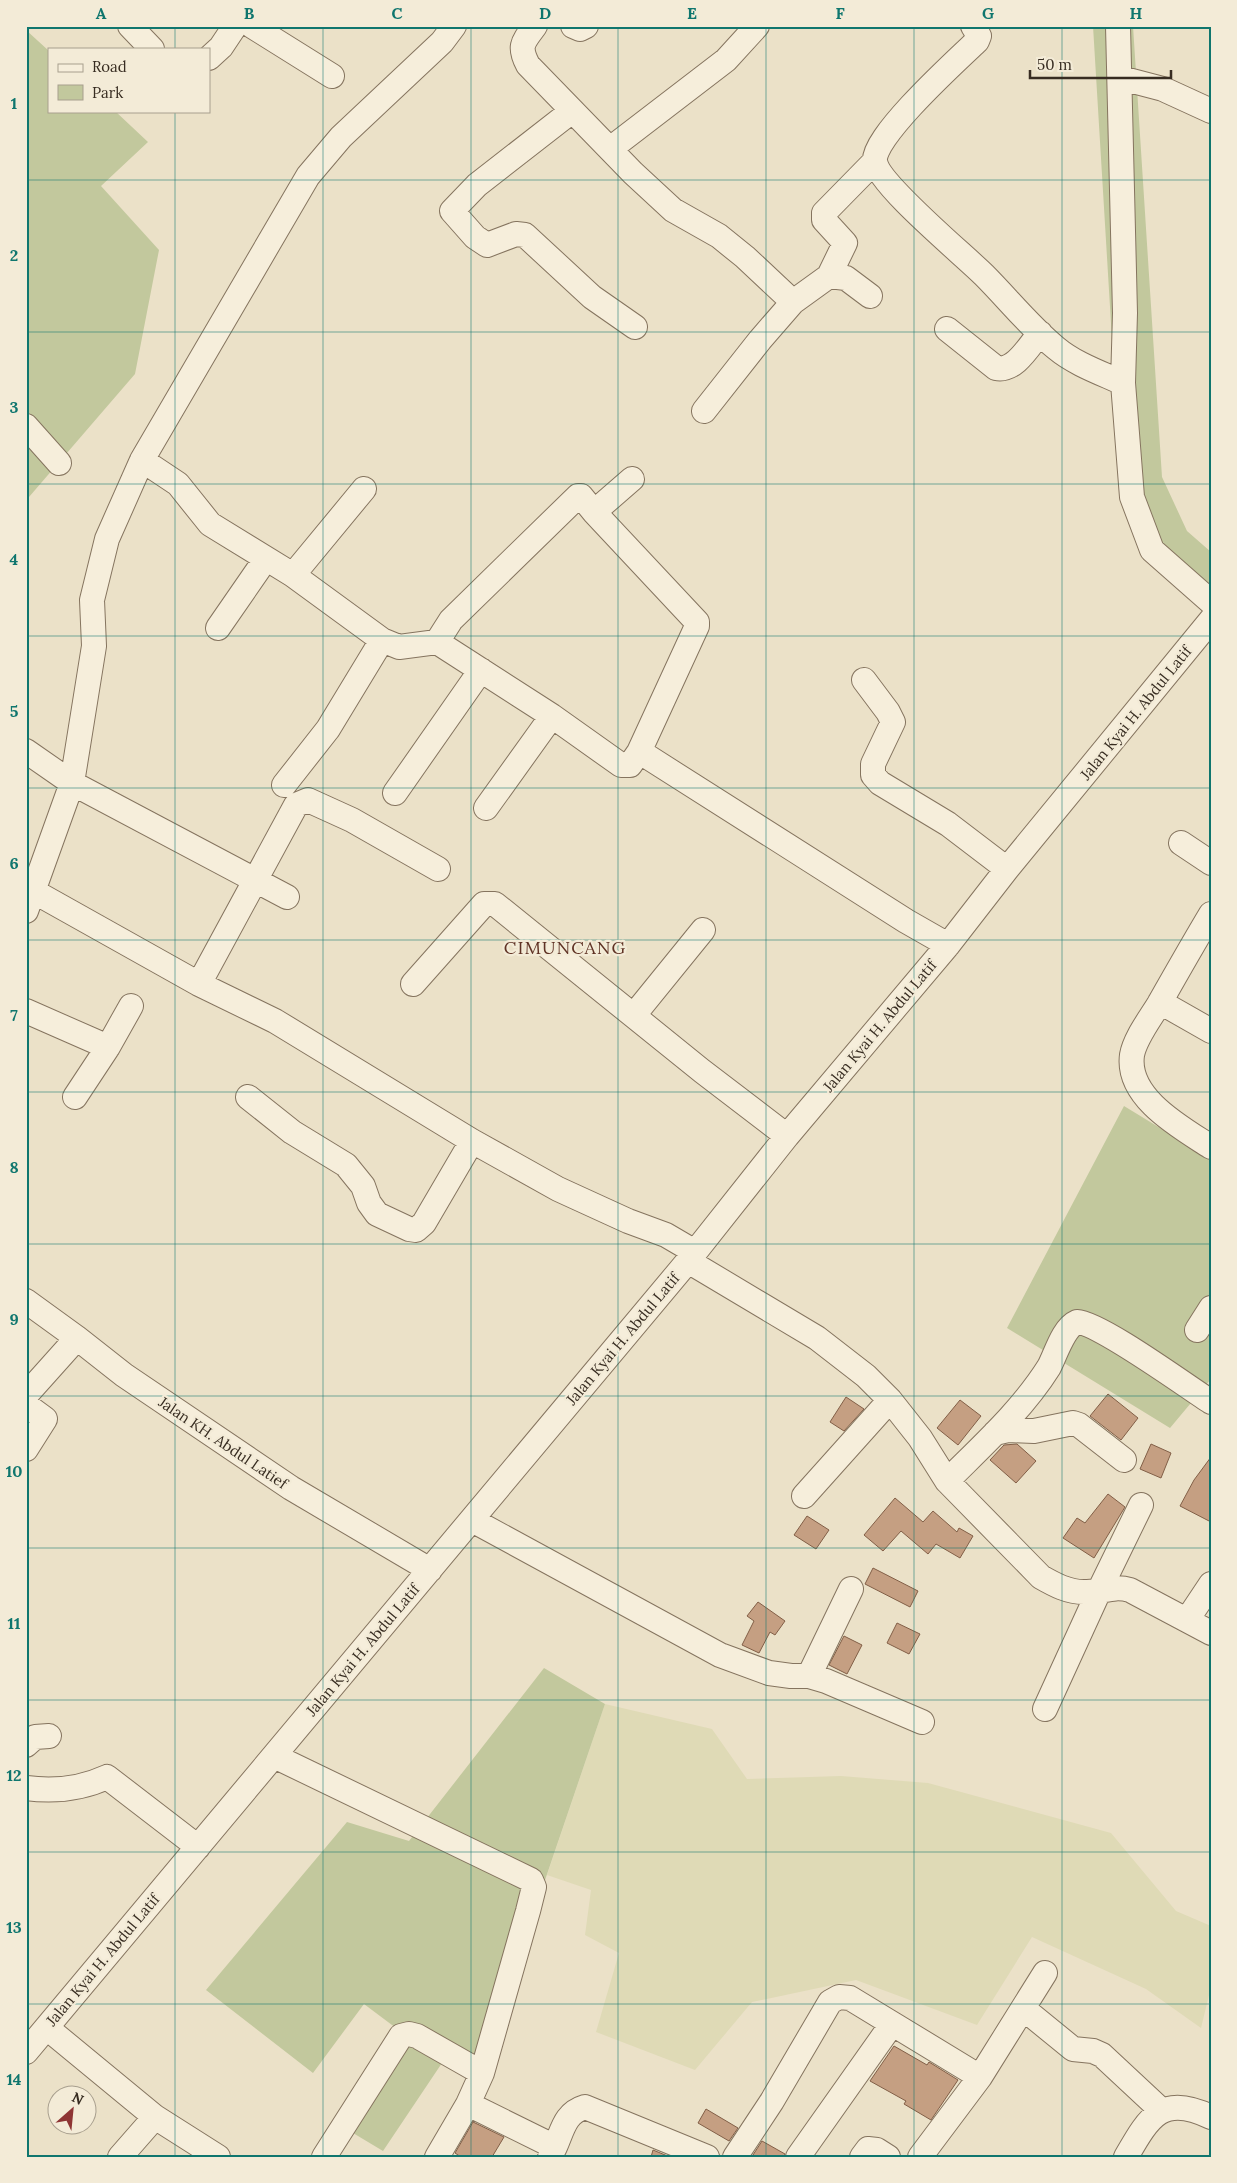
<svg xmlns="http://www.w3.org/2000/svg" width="1237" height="2183" font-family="Lora,serif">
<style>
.farmland{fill:#dfdab6}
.green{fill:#c2c89d}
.building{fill:#c59f82;stroke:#825f47}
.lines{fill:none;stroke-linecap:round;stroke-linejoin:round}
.minor-casing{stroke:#85745f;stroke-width:26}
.minor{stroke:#f6eedb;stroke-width:24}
.grid{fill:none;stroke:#0f766e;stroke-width:1;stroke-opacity:0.55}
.labels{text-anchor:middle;stroke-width:4.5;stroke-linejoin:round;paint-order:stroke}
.street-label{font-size:15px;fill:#372c21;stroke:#f3ebd7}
.quarter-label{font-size:18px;letter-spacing:1px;fill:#5f3224;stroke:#f3ebd7}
.neatline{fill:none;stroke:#0f766e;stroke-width:2}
.grid-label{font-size:16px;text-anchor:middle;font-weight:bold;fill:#0f766e}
</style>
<rect width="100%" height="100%" fill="#ebe1c8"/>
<path class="farmland" d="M605,1704L712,1729L747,1779L841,1776L928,1783L1111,1833L1176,1911L1211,1926V1987L1201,2028L1146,1989L1032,1937L977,2025L856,1980L752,2002L695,2070L596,2032L619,1953L585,1935L591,1890L547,1875Z"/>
<path class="green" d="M1093,26H1133L1162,477L1187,531L1211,552V605L1151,554L1120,472Z
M26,30L49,51V111H115L148,142L101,186L159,250L135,374L29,497L26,495Z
M1124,1106L1211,1159V1379L1170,1428L1007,1328Z
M544,1668L605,1704L480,2071L444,2060L383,2151L348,2130L404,2034L364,2004L313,2073L206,1990L347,1822L409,1841Z"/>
<path class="building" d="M1108,1394L1138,1418L1121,1440L1090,1416Z
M846,1397L864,1409L844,1431L830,1422Z
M960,1400L981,1416L958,1445L937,1428Z
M1017,1444L1036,1461L1016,1483L990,1460L1004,1445Z
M1151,1444L1171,1453L1161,1478L1140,1469Z
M1211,1457V1522L1180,1506L1194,1480Z
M1108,1494L1125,1507L1094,1558L1063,1538L1077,1518L1085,1523Z
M895,1498L923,1522L933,1511L957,1532L959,1528L973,1536L960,1558L936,1544L928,1554L901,1531L883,1551L864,1535Z
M807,1516L829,1530L816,1549L794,1535Z
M873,1568L918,1591L910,1607L865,1584Z
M758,1602L785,1621L775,1635L770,1632L759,1653L742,1645L754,1621L747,1616Z
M897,1623L920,1634L909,1654L887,1643Z
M844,1636L862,1645L847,1674L829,1665Z
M894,2046L927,2065L929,2062L958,2080L931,2120L904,2104L906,2101L870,2081Z
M706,2109L738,2128L729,2141L698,2123Z
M473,2122L504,2137L492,2157H461L455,2153Z
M762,2141L785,2154L784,2157H757L753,2155Z
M653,2150L670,2157H651Z"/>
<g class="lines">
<g class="minor-casing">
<path id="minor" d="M130,26L152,49
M252,26L332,76
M535,26C523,42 518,46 528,65L633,173L673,210L719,236L745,257L793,302
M573,26L580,29L586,26
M973,26L979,36L977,41C957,60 872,137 875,161C878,184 964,255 984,275C1008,299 1030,327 1056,348C1075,364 1101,373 1123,383
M1118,26L1125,313L1123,383L1132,497L1152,550L1211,602
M209,58L221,47L235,26
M1121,78L1163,89L1211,111
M572,111L477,185L452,211L475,237L487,245L516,234L525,235L592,297L635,327
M610,149L726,60L757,26
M829,276L845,243L824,220V213L875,161
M947,329L996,368C1015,372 1029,346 1040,333
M704,411L760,340L793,302L829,276L846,278L870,296
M26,426L59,463
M142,460L178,484L210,524L293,575L382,640L399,647L437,642L552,716L621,765H630L639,752L648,757L906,921L948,945
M594,512L697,622V626L639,752
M293,575L364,489
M218,628L265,560
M437,642L451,620L578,496H581L594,512L632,479
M864,680L888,712L893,722L873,764V775L880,783L948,824L1007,869
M26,751L72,783L287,897
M284,785L328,729L382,640
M395,793L481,670
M486,808L552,716
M1181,843L1211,863
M33,891L199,984L275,1021L472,1141L558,1189L628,1221L666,1235L695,1252
M26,911L72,783L94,646L92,600L107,539L142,460L308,176L341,137L442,42L454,26
M1211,914C1193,944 1176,974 1159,1004C1150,1019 1135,1038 1132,1055C1126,1098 1182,1128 1211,1147
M199,984L296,805L308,800L352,820L438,869
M413,984L484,904H495L702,1071L787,1136
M1160,1002L1211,1031
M26,1011L108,1047
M634,1015L703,930
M75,1097L108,1047L131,1006
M248,1097L292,1132L346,1165L363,1186L369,1203L377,1214L409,1229L416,1230L424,1223L472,1141
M688,1261L817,1338L866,1376L890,1400L920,1438L947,1481L1041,1577C1055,1585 1068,1592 1084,1592C1102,1593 1112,1585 1130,1590L1211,1633
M26,1301L77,1338L124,1375L291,1488L430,1570
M1197,1330L1211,1308
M26,1395L77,1338
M26,1405L45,1419L26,1449
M995,1433L1008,1430L1034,1431L1073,1423L1079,1425L1124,1460
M947,1481C983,1445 1022,1410 1049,1367C1056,1354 1063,1328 1077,1322C1100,1323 1186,1386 1211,1402
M804,1496L890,1400
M472,1520L720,1655L769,1673L791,1676H809L826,1681L922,1722
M1187,1620L1211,1584
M809,1676L851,1589
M1045,1709L1099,1591L1141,1505
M26,1745L35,1737L49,1736
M274,1756L531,1880L534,1887L528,1911L482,2073L468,2104L555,2147L550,2157
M26,1788C55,1792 81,1789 107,1777L198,1847
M1024,2009L1073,2049L1093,2051L1102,2055L1161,2110
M47,2028L155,2117L218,2157
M26,2052L688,1261L787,1136L948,945L1007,869L1211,620
M555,2147C563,2129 565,2113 585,2107L707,2157
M120,2157L155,2117
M324,2157L401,2036L409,2034L417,2036L482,2073
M437,2157L468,2104
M735,2157L772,2101L830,2002L839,1997L850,1998L980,2077
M798,2157L892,2024
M862,2157L868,2149L877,2150L888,2157
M920,2157L980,2077L1045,1973
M1126,2157C1149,2117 1162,2093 1211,2117"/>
</g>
<use href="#minor" class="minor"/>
</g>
<path class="grid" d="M175,26V49M323,26V2157M471,26V2157M618,26V2157M766,26V2157M914,26V2157M1062,26V2157M175,111V2157M26,180H1211M26,332H1211M26,484H1211M26,636H1211M26,788H1211M26,940H1211M26,1092H1211M26,1244H1211M26,1396H1211M26,1548H1211M26,1700H1211M26,1852H1211M26,2004H1211"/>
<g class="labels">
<g class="street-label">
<text transform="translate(1136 713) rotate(-51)" y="5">Jalan Kyai H. Abdul Latif</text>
<text transform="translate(880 1026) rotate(-50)" y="5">Jalan Kyai H. Abdul Latif</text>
<text transform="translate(623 1339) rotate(-50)" y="5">Jalan Kyai H. Abdul Latif</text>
<text transform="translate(223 1443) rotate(34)" y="5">Jalan KH. Abdul Latief</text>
<text transform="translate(363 1650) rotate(-50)" y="5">Jalan Kyai H. Abdul Latif</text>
<text transform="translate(103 1960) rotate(-50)" y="5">Jalan Kyai H. Abdul Latif</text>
</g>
<g class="quarter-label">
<text x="565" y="954">CIMUNCANG</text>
</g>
</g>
<rect width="1237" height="2183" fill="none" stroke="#f3ebd7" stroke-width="55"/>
<rect x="48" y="48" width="162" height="65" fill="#f3ebd7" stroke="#a89f8e"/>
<rect x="58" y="64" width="25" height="8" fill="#f6eedb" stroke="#a89f8e"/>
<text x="92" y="72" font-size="15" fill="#372c21">Road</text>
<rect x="58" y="85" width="25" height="15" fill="#c2c89d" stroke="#a89f8e"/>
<text x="92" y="98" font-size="15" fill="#372c21">Park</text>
<g transform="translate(72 2110) rotate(27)"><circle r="24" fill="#f3ebd7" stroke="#a89f8e"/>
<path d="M0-4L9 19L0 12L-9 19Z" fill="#8e3534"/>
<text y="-8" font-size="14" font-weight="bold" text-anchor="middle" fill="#372c21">N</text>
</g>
<path d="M1030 70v8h141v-8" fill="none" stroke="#372c21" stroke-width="2.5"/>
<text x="1037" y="70" font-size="15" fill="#372c21" stroke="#f3ebd7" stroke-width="4" paint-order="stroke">50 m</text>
<rect x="28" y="28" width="1182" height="2128" class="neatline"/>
<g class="grid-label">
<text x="101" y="19">A</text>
<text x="249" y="19">B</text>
<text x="397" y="19">C</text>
<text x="545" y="19">D</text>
<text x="692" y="19">E</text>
<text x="840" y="19">F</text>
<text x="988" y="19">G</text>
<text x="1136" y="19">H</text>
<text x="14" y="109">1</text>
<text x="14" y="261">2</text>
<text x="14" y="413">3</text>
<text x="14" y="565">4</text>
<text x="14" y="717">5</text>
<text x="14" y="869">6</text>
<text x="14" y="1021">7</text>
<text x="14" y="1173">8</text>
<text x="14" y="1325">9</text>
<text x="14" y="1477">10</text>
<text x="14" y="1629">11</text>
<text x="14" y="1781">12</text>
<text x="14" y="1933">13</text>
<text x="14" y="2085">14</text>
</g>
</svg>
